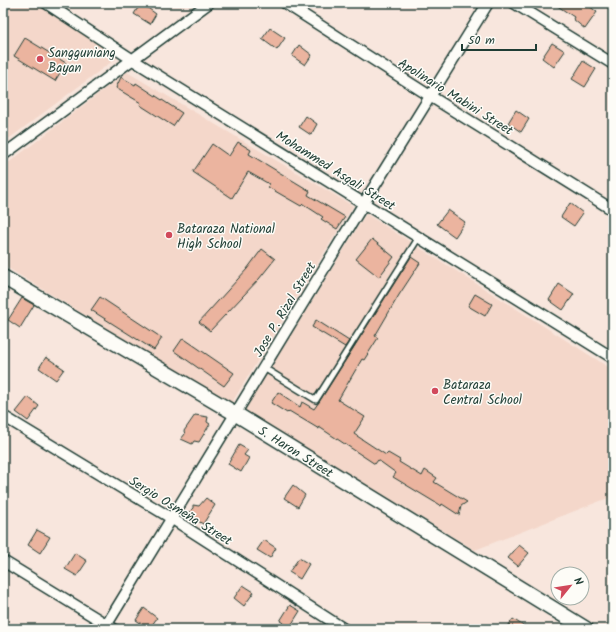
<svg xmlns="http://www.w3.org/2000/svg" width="616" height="632" font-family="Kalam,sans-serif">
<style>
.built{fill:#f4d7ca}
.building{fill:#ebb49f;stroke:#1f3d34}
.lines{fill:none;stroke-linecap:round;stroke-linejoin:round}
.lane-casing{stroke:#1f3d34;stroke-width:8}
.street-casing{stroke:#1f3d34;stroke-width:13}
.secondary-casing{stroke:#1f3d34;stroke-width:17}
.lane{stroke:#fdfcf7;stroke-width:5}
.street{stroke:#fdfcf7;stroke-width:10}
.secondary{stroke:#fdfcf7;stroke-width:14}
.poi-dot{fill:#d1495b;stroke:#fdfcf7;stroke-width:1.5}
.labels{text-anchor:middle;stroke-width:3;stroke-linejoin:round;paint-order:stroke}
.poi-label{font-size:13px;fill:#1f3d34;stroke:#fdfcf7;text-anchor:start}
.street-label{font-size:13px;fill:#1f3d34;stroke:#fdfcf7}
</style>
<rect width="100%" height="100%" fill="#f8e6dd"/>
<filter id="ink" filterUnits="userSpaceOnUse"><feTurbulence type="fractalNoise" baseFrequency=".025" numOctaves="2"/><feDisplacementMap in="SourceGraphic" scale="8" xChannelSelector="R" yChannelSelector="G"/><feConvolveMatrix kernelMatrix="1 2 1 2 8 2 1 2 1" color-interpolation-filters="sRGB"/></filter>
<g filter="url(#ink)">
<path class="built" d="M3,3H37L118,57L3,143Z
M127,72L353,206L231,404L3,265V167Z
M366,214L613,370V496L475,550L244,411Z"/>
<path class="building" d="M141,3L156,14L150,24L134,14Z
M553,3H585L597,12L585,29L573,19L574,17Z
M270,28L285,38L277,50L262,39Z
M25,38L66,63L55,81L14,56Z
M552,43L565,51L554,67L542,58Z
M299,45L312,55L305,65L292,56Z
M583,61L596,69L585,87L572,79Z
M121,77L135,85L136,83L182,113L173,126L140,105L141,103L116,88Z
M516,110L529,119L521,132L508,123Z
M306,116L317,124L311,135L299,127Z
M238,142L251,150L249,154L310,191L308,195L345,217L337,229L321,219L323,217L303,204L301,206L268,187L269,184L248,172L232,198L193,172L212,144L229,156Z
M570,203L583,213L574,226L561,217Z
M448,210L465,222L455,237L437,224Z
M372,239L394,257L379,277L356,259Z
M262,249L275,259L259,279L210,331L199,322L247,269Z
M411,257L420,263L399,295L375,336L378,338L364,360L362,359L338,400L365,417L354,434L386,455L388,453L400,460L399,462L422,476L425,470L437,478L434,482L467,502L461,506L459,515L442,504L441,506L393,477L396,473L378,460L375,464L319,427V429L289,411L287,413L271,403L278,392L300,407L302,402L314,409L319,402Z
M559,284L574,294L563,310L549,300Z
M475,294L492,304L485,316L468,306Z
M100,297L162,338L154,350L91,310Z
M22,298L34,305L20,328L8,320Z
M316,320L349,341L345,347L312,327Z
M183,338L234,373L224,386L174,351Z
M46,357L64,369L56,380L39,368Z
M28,397L39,406L28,421L16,412Z
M195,415L208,417L207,422L210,424L199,442L194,441L192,444L181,439L185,434L184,431Z
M239,445L248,450L244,455L249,458L241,472L228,464Z
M293,485L305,495L298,507L284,498Z
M206,498L215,505L203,524L191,517L192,513L190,511L193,508V505L199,506Z
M37,530L50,537L40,553L28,545Z
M264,540L276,548L270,558L257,550Z
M519,545L529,553L518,566L508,558Z
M75,553L87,561L77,576L65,569Z
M299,558L309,564L300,579L289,572Z
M243,585L254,592L244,606L234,598Z
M290,605L300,611L290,627L280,621Z
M144,608L157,618L149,629L136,620Z
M513,619L528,629H506Z"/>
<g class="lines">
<g class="lane-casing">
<path id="lane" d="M264,368L316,400L419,237"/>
</g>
<g class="street-casing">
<path id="street" d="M46,3L133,60L613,358
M285,3L430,96L613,210
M514,3L613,64
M3,155L209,3
M3,416L171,518L344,629
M3,561L114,629
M104,629L364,203L488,3"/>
</g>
<g class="secondary-casing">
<path id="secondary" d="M3,277L236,414L586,629"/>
</g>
<use href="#lane" class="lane"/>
<use href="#street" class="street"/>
<use href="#secondary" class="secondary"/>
</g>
</g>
<g class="poi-dot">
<circle cx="40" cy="59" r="4"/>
<circle cx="169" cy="235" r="4"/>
<circle cx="435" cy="391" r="4"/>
</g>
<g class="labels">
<g class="poi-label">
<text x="48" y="57">Sangguniang<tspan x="48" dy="15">Bayan</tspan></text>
<text x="177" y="233">Bataraza National<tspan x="177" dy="15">High School</tspan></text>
<text x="443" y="389">Bataraza<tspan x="443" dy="15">Central School</tspan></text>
</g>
<g class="street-label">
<text transform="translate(456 96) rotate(32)" y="5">Apolinario Mabini Street</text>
<text transform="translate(336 170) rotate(32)" y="5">Mohammed Asgali Street</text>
<text transform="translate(284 309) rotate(-59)" y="5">Jose P. Rizal Street</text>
<text transform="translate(296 451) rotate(32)" y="5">S. Haron Street</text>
<text transform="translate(181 510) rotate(32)" y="5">Sergio Osmeña Street</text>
</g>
</g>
<rect width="616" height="632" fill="none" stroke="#fdfcf7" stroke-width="16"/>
<rect x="8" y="8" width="600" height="616" fill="none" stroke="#1f3d34" stroke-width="1.5" filter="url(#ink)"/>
<g transform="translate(570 586) rotate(60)"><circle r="19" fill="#fdfcf7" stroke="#a4b0a9"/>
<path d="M0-3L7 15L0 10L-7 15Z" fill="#d1495b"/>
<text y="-6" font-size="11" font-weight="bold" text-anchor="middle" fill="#1f3d34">N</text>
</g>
<path d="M462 44v6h74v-6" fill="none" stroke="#1f3d34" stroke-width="2"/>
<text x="468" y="44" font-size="12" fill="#1f3d34" stroke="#fdfcf7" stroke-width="3" paint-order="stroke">50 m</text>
</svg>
